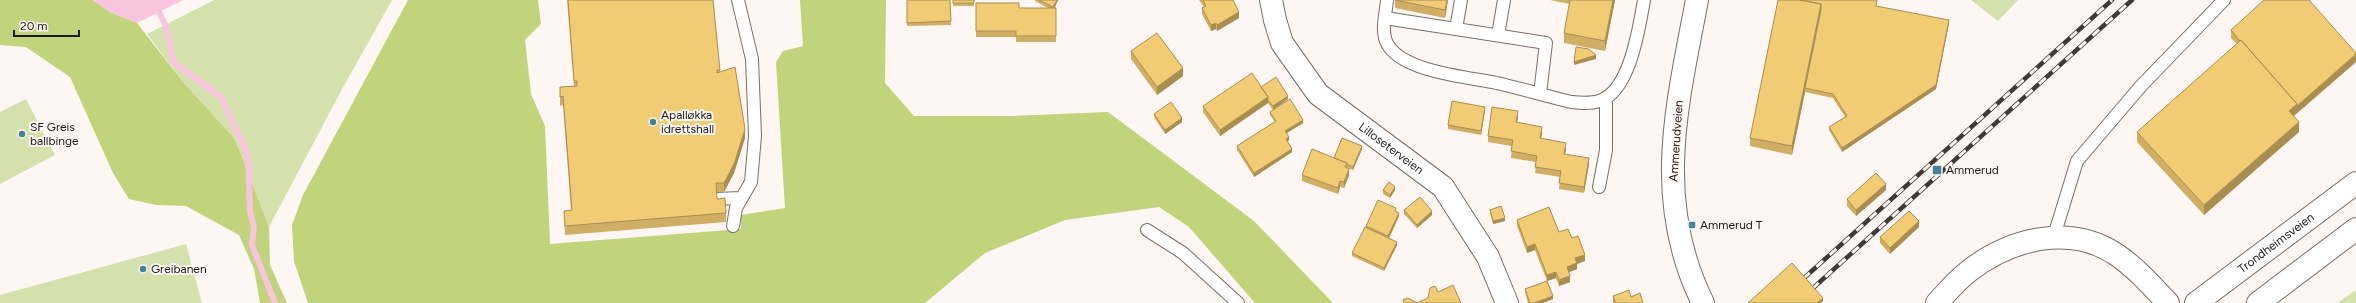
<svg xmlns="http://www.w3.org/2000/svg" width="2356" height="303" font-family="Figtree,sans-serif">
<style>
.green{fill:#d5e1ad}
.forest{fill:#c1d37b}
.water{fill:#f9c4de}
.lines{fill:none;stroke-linecap:round;stroke-linejoin:round}
.stream{stroke:#f9c4de;stroke-width:6}
.service-casing{stroke:#776f6a;stroke-width:14}
.minor-casing{stroke:#776f6a;stroke-width:24}
.tertiary-casing{stroke:#776f6a;stroke-width:24}
.trunk-casing{stroke:#776f6a;stroke-width:24}
.service{stroke:#fff;stroke-width:12}
.minor{stroke:#fff;stroke-width:22}
.tertiary{stroke:#fff;stroke-width:22}
.trunk{stroke:#fff;stroke-width:22}
.rail-casing{stroke:#3d3a37;stroke-width:4.5}
.rail{stroke:#fef6f2;stroke-width:3;stroke-dasharray:9;stroke-linecap:butt}
.wall{fill:#d0af65}
.shaded-wall{fill:#a98e52}
.building{fill:#f2cb75;stroke:#a98e52}
.poi-dot{fill:#428495;stroke:#fef6f2;stroke-width:1.5}
.labels{text-anchor:middle;stroke-width:4;stroke-linejoin:round;paint-order:stroke}
.poi-label{font-size:12px;fill:#1d1a18;stroke:#fef6f2;text-anchor:start}
.street-label{font-size:12px;fill:#1d1a18;stroke:#fef6f2}
</style>
<rect width="100%" height="100%" fill="#fef6f2"/>
<path class="green" d="M214,0H392L341,91L269,227L235,139L183,82L147,34Z
M1971,0H2018L1998,21Z
M26,99L55,155L0,184V112Z
M186,244L202,303H0V295Z
M2356,290V303H2337Z"/>
<path class="forest" d="M0,0H93L110,12L137,23L183,82L235,139L269,227L270,265L287,303H260L254,269L239,235L186,206L156,205L129,199L113,173L70,77L26,47L0,45Z
M408,0H538L541,24L525,40L531,94L545,126L550,244L741,229V215L785,208L776,62L783,51L803,46L800,0H886L885,83L914,116H1012L1108,112L1254,221L1333,303H1255L1189,227L1159,207L1065,220L985,253L925,303H308L294,261L292,225L303,195Z"/>
<path class="water" d="M93,0H183L137,23L110,12Z"/>
<g class="lines">
<path class="stream" d="M159,12L166,26L173,62L221,97L248,156L250,212L254,226L252,245L275,303"/>
<g class="service-casing">
<path id="service" d="M1387,0C1386,13 1380,33 1388,45C1404,72 1468,77 1497,83C1522,89 1547,96 1571,102C1581,103 1590,104 1599,101C1630,92 1639,28 1644,0
M1385,18L1546,43L1540,94
M1456,29L1461,0
M1498,35L1504,0
M1599,187L1606,150V98
M716,199L740,198
M733,226L736,208L751,182L755,136L752,59L738,0
M1147,230L1183,253L1238,303
M2054,236L2077,161L2141,86L2224,0"/>
</g>
<g class="minor-casing">
<g id="minor">
<path id="s1" d="M1271,0L1275,20L1282,43L1318,94L1443,187L1488,257L1507,303"/>
</g>
</g>
<g class="tertiary-casing">
<path id="tertiary" d="M1697,0C1677,106 1652,200 1703,303"/>
</g>
<g class="trunk-casing">
<g id="trunk">
<path d="M1937,303C1947,292 1957,280 1969,271C2010,239 2070,223 2117,255C2136,268 2152,286 2168,303"/>
<path id="s2" d="M2196,303L2356,183"/>
<path d="M2258,303L2356,229"/>
</g>
</g>
<use href="#service" class="service"/>
<use href="#minor" class="minor"/>
<use href="#tertiary" class="tertiary"/>
<use href="#trunk" class="trunk"/>
<g class="rail-casing">
<path id="rail" d="M1803,279L2112,0
M1812,289L2132,0"/>
</g>
<use href="#rail" class="rail"/>
</g>
<path class="wall" d="M567,0H713L720,72L745,138L734,173L724,192H716L717,199L726,213V222L565,235L564,211L571,210L563,105L560,106V87L574,86Z
M907,0H950L951,25L907,26Z
M953,0H974V6H953Z
M1035,0H1058L1055,8H1056V42H1016V37H976V3L1019,8H1048L1035,1Z
M1199,0H1233L1239,18L1217,31L1216,29L1211,31L1202,14V8L1204,7Z
M1395,0H1448L1445,18L1395,8Z
M1550,0H1615L1605,51L1564,43V33L1570,4Z
M1876,6L1949,23L1936,89L1842,152L1829,130V127L1845,117L1833,98L1805,92L1792,155L1750,146V138Z
M2231,30L2356,53V62L2294,116L2299,132L2204,215L2137,142V132L2237,44L2231,38Z
M1131,51L1183,76L1157,95L1131,59Z
M1261,87L1288,99L1273,110L1268,103L1220,136L1203,112V106Z
M1485,110L1481,135L1448,129V125Z
M1270,112L1303,123L1287,133L1289,140L1288,141L1292,152L1254,177L1237,150V146L1275,122L1270,115Z
M1154,114L1182,122L1165,134L1154,117Z
M1518,117L1517,123L1542,133L1541,138L1566,149L1565,154L1589,164L1584,193L1559,189L1560,177L1535,173L1536,162L1511,158L1512,146L1488,142V136Z
M1362,149L1353,170L1347,168L1349,175L1344,188L1340,187L1338,194L1302,181V175Z
M1383,190H1395L1390,198L1383,194Z
M1886,190L1856,216L1847,206V199Z
M1404,210L1432,215L1417,228L1404,214Z
M1490,210L1505,221L1493,224L1490,213Z
M1396,211L1399,216L1389,238L1397,245L1384,271L1352,256V253L1366,228V226Z
M1517,220L1559,232L1572,238L1585,261L1577,264V269L1569,272L1570,282L1559,286L1556,278L1547,281L1553,299L1543,303H1528L1525,292V289L1547,281L1535,250L1527,253L1517,226Z
M1919,227L1890,254L1880,243V237Z
M1613,296L1631,297L1643,303H1613Z"/>
<path class="shaded-wall" d="M1057,0H1058L1053,10V7Z
M1447,0H1448L1445,18V10Z
M1613,0H1615L1605,51V41Z
M1821,4V13L1805,88V92L1792,155V146Z
M1239,12V18L1217,31V25Z
M1949,20V23L1936,89L1842,152V148Z
M1216,23V29L1211,31V25Z
M2356,54V62L2297,113V106Z
M1596,55V59L1574,65V62Z
M1183,68V76L1157,95V87Z
M1288,96V99L1273,110V106Z
M1268,97V103L1220,136V130Z
M2297,104V113L2289,120V111Z
M1485,107V110L1481,135V131Z
M1518,111V117L1516,128V122Z
M1182,118V122L1165,134V130Z
M1303,120V123L1285,134V131Z
M2299,122V132L2204,215V205Z
M1542,127V133L1540,144V138Z
M745,129V138L734,173L724,192V183Z
M1289,137V140L1286,142V139Z
M1566,143V149L1564,160V154Z
M1362,146V149L1353,170V167Z
M1292,149V152L1254,177V173Z
M1589,158V164L1584,193V187Z
M1349,169V175L1344,188V182Z
M1340,181V187L1338,194V188Z
M1886,184V190L1856,216V210Z
M1395,187V190L1390,198V195Z
M1432,211V215L1417,228V225Z
M1399,213V216L1388,240V236Z
M1505,218V221L1493,224V221Z
M1919,221V227L1890,254V248Z
M1397,242V245L1384,271V268Z
M1535,244V250L1527,253V247Z
M1585,255V261L1577,264V269L1567,273V267L1575,258Z
M1556,272V278L1547,281V275Z
M1570,276V282L1559,286V280Z
M1553,296V299L1543,303H1534Z
M1823,298V301L1821,303H1817Z"/>
<path class="building" d="M568,0H713L720,70H717V73L735,67L745,129L734,164L724,183H716L717,199L725,198L726,213L565,226L564,211L572,210L563,96L560,97V87L577,86V81H574Z
M907,0H950L951,21L907,23Z
M953,0H974V3H953Z
M1039,0H1057L1053,7Z
M1203,0H1233L1239,12L1217,25L1216,23L1211,25L1202,8L1206,6Z
M1395,0H1447L1445,10Z
M1570,0H1613L1605,41L1564,33Z
M1778,0H1800L1821,4L1792,146L1750,138Z
M1800,0H1877L1876,6L1949,20L1936,85L1842,148L1829,127L1847,116L1833,94L1805,88L1821,10V4Z
M2264,0H2309L2356,53V54L2297,106V104L2241,40L2240,41L2231,30Z
M976,3H1019V8H1056V36H1016V31H976Z
M1157,33L1183,68L1157,87L1131,51Z
M2241,40L2297,104L2289,111L2299,122L2204,205L2137,132Z
M1576,47L1589,49L1596,55L1574,62Z
M1252,73L1268,97L1220,130L1203,106Z
M1276,77L1288,96L1273,106L1268,100V97L1261,87Z
M1290,99L1303,120L1285,131L1289,137L1286,139L1292,149L1254,173L1237,146L1276,121L1270,112Z
M1452,101L1485,107L1481,131L1448,125Z
M1171,102L1182,118L1165,130L1154,114Z
M1492,107L1518,111L1516,122L1542,127L1540,138L1566,143L1564,154L1589,158L1584,187L1559,183L1561,171L1535,167L1537,156L1511,151L1513,140L1488,136Z
M1342,138L1362,146L1353,167L1347,164V163L1334,158Z
M1312,149L1347,163L1345,167L1349,169L1344,182L1340,181L1338,188L1302,175Z
M1876,173L1886,184L1856,210L1847,199Z
M1389,182L1395,187L1390,195L1383,190Z
M1420,197L1432,211L1417,225L1404,210Z
M1378,200L1396,208L1395,211L1399,213L1388,236L1366,226Z
M1501,206L1505,218L1493,221L1490,210Z
M1549,207L1559,232L1568,229L1572,238L1578,236L1585,255L1575,258L1577,263L1567,267L1570,276L1559,280L1556,272L1547,275L1535,244L1527,247L1517,220Z
M1909,211L1919,221L1890,248L1880,237Z
M1365,227L1397,242L1384,268L1352,253Z
M1792,263L1823,298L1817,303H1748Z
M1547,281L1553,296L1534,303H1530L1525,289Z
M1453,285L1461,303H1404L1403,300L1408,298L1417,303L1428,298L1430,288L1435,286L1438,292Z
M1629,290L1631,297L1640,293L1643,303H1616L1613,296Z"/>
<g class="poi-dot">
<circle cx="653" cy="122" r="4"/>
<circle cx="22" cy="134" r="4"/>
<rect x="1932" y="165" width="10" height="10" rx="2"/>
<rect x="1688" y="221" width="8" height="8" rx="2"/>
<circle cx="143" cy="269" r="4"/>
</g>
<g class="labels">
<g class="poi-label">
<text x="661" y="119">Apalløkka<tspan x="661" dy="14">idrettshall</tspan></text>
<text x="30" y="131">SF Greis<tspan x="30" dy="14">ballbinge</tspan></text>
<text x="1946" y="174">Ammerud</text>
<text x="1700" y="229">Ammerud T</text>
<text x="151" y="273">Greibanen</text>
</g>
<g class="street-label">
<text transform="translate(1676 141) rotate(-86)" y="4">Ammerudveien</text>
<text dy="4" stroke="none"><textPath href="#s1" startOffset="198">Lilloseterveien</textPath></text>
<text dy="4" stroke="none"><textPath href="#s2" startOffset="100">Trondheimsveien</textPath></text>
</g>
</g>
<path d="M14 30v6h65v-6" fill="none" stroke="#1d1a18" stroke-width="2"/>
<text x="20" y="30" font-size="12" fill="#1d1a18" stroke="#fef6f2" stroke-width="3" paint-order="stroke">20 m</text>
</svg>
